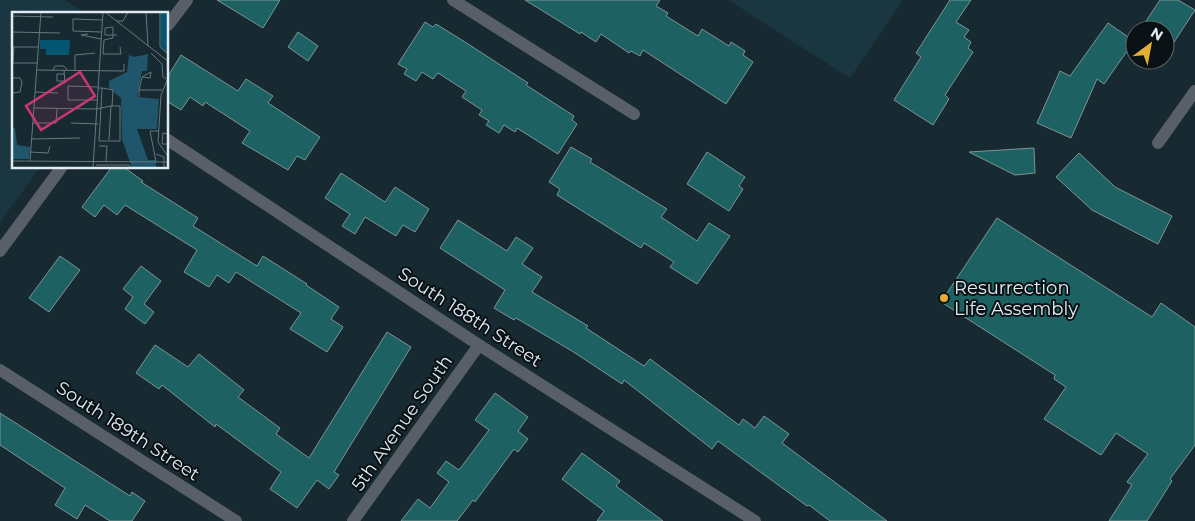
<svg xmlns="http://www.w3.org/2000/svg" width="1195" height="521" font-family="Montserrat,sans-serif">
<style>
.built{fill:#1a3641}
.building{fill:#1d6163;stroke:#7c9595}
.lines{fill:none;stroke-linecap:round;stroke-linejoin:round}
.minor{stroke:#595f66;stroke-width:12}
.poi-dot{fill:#e2af34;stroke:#091114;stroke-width:2}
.labels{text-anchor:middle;stroke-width:4;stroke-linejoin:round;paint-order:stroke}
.poi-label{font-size:18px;fill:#e1ecf2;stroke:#091114;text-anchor:start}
.street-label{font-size:18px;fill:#e1ecf2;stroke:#091114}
.inset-road{fill:none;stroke:#68777e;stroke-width:1}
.view{fill:#c73872;fill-opacity:0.15;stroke:#c73872;stroke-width:2.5}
.inset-edge{fill:none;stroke:#e1ecf2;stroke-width:2.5}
</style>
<rect width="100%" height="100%" fill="#172931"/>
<path class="built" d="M0,0H65L86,14H14V168H40L0,222Z
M728,0H903L850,78Z"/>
<path class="building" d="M217,0H280L263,28Z
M525,0H660L656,6L668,13L666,16L698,36L702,29L729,46L731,42L745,51L743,55L753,62L726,104L643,50L640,56L631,51L629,53L601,34L596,42L581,32L580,34Z
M950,0H971L956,22L969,30L964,37L971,42L968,48L973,52L945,95L949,99L933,125L894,100L921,57L916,53Z
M1160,0H1178L1195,10L1165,56V30H1140Z
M425,22L433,27L436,24L465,42L528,83L526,85L574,116L572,120L577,124L558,154L517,128L515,132L504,125L499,133L486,125L489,121L479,115L482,110L462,97L466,91L438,73L433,79L422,72L416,81L404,74L407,69L398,64Z
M1108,23L1134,41L1104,84L1097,79L1071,138L1037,123L1060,71L1070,76Z
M298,32L318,46L308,61L288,47Z
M181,55L238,91L246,79L273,96L268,103L320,137L305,160L297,156L288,170L242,143L250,131L205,102L203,106L190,97L181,110L168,102V76Z
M571,147L592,159L590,162L667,209L661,217L697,241L709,223L730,236L697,284L670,267L674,262L644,243L641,248L557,195L560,189L549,182Z
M1034,148L1035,173L1015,175L969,152Z
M707,152L745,177L739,186L743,189L729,211L687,184Z
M1079,153L1115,187L1172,216L1158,244L1092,210L1056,177Z
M111,168H125L143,181L141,182L198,218L193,226L257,266L263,256L307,284L306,285L339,307L331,319L343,327L327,352L290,329L301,313L236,272L229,283L217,275L209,287L184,272L197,250L125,205L117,215L104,205L95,217L82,207Z
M341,173L385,202L395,187L429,209L415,232L403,225L396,236L365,217L355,234L342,226L350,214L325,198Z
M997,218L1152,317L1161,303L1195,327V445L1170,479L1172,481L1147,521H1109L1132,485L1127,482L1148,454L1116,433L1101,455L1044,419L1066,387L1054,379L1055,375L941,302Z
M458,220L507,251L516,237L533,248L522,264L542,277L532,292L588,326L586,328L644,366L650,359L739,425L743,419L755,428L764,416L789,434L782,443L887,521H830L809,505L807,506L718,441L712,449L624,380L622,384L572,351L516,318L514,320L494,308L505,290L440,248Z
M60,256L80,270L49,312L29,298Z
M141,266L161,281L144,304L154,312L145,324L125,309L133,297L123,289Z
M387,332L411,347L334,472L339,475L329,489L317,480L297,508L270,489L281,472L216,424L215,427L162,385L159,389L136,373L155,345L188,367L199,354L244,390L238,397L280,428L276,434L309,458Z
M495,393L528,417L518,431L528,439L518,452L514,449L475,502L473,500L457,521H401L418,499L430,508L449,482L437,473L446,461L459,470L489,430L475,420Z
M0,413L130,496L132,492L145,501L132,521H110L85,505L77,519L55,505L65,488L0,445Z
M582,453L620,481L616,486L663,521H597L604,511L562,479Z"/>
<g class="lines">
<path class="minor" d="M453,0L634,114
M168,25L187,0
M168,140L479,345L755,521
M1158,143L1195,91
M0,251L61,168
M0,370L236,521
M353,521L479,345"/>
</g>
<circle class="poi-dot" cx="944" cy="298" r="5"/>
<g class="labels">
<g class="poi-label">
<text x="954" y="294">Resurrection<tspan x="954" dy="21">Life Assembly</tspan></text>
</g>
<g class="street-label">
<text transform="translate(470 317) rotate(33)" y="6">South 188th Street</text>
<text transform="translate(402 423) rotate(-55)" y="6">5th Avenue South</text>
<text transform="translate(128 431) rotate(33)" y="6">South 189th Street</text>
</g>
</g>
<g transform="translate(12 12)">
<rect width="156" height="156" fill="#172931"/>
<path d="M149,0H156V42L149,35Z" fill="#055771"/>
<path d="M136,42L135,59H130L125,85L147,87L145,117H125L136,148H144V156H120L110,127L109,86L97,76V69L115,60L117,43L122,45ZM0,116H3L5,133L18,135L17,147H0Z" fill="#20566b"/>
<path d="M28,28H58L57,43H34V37H28Z" fill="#055771"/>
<path class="inset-road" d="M93,0L157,50M134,0L136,34M148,0V35L157,43M0,4L41,5M105,9H111L116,0M93,16L101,15V26L92,28L91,42H109L108,35M93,16V23H105M0,20L48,21M89,20L61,19V7L90,8M76,22L69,23L89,27M1,35H27M2,35L1,51H25M139,41L150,52M150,52L151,65L154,67M25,58L112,59V52M41,58L43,54H52L55,58M63,59V43L83,41M157,64L149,83L146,130L157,146M0,66H8L10,70L8,80L0,81M52,69H45V62H52M48,71H53L52,58M90,76L101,78L100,94M127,78L130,65L138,66L139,60L130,65M23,80L46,81M127,85V78H150M85,88H56V74L86,75M22,96L85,97L89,96L99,94H108V129H87L89,96L90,76H86M20,111H44L45,96M59,111L86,112M157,122L151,121L150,132H157M19,127L68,126M97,128L99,94M87,134H95L94,149M18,140L36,141L38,134M144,142L152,145V156M0,149L157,150M18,149L29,0M144,150L138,119H147M84,153H117L119,156M81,156L91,0"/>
<path class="view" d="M68,60L83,84L29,118L14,94Z"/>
<rect width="156" height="156" class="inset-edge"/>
</g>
<g transform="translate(1150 45) rotate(32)"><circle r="24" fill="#091114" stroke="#5f696d"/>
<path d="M0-4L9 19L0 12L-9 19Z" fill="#e2af34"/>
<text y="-8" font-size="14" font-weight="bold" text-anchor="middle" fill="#e1ecf2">N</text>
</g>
</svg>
